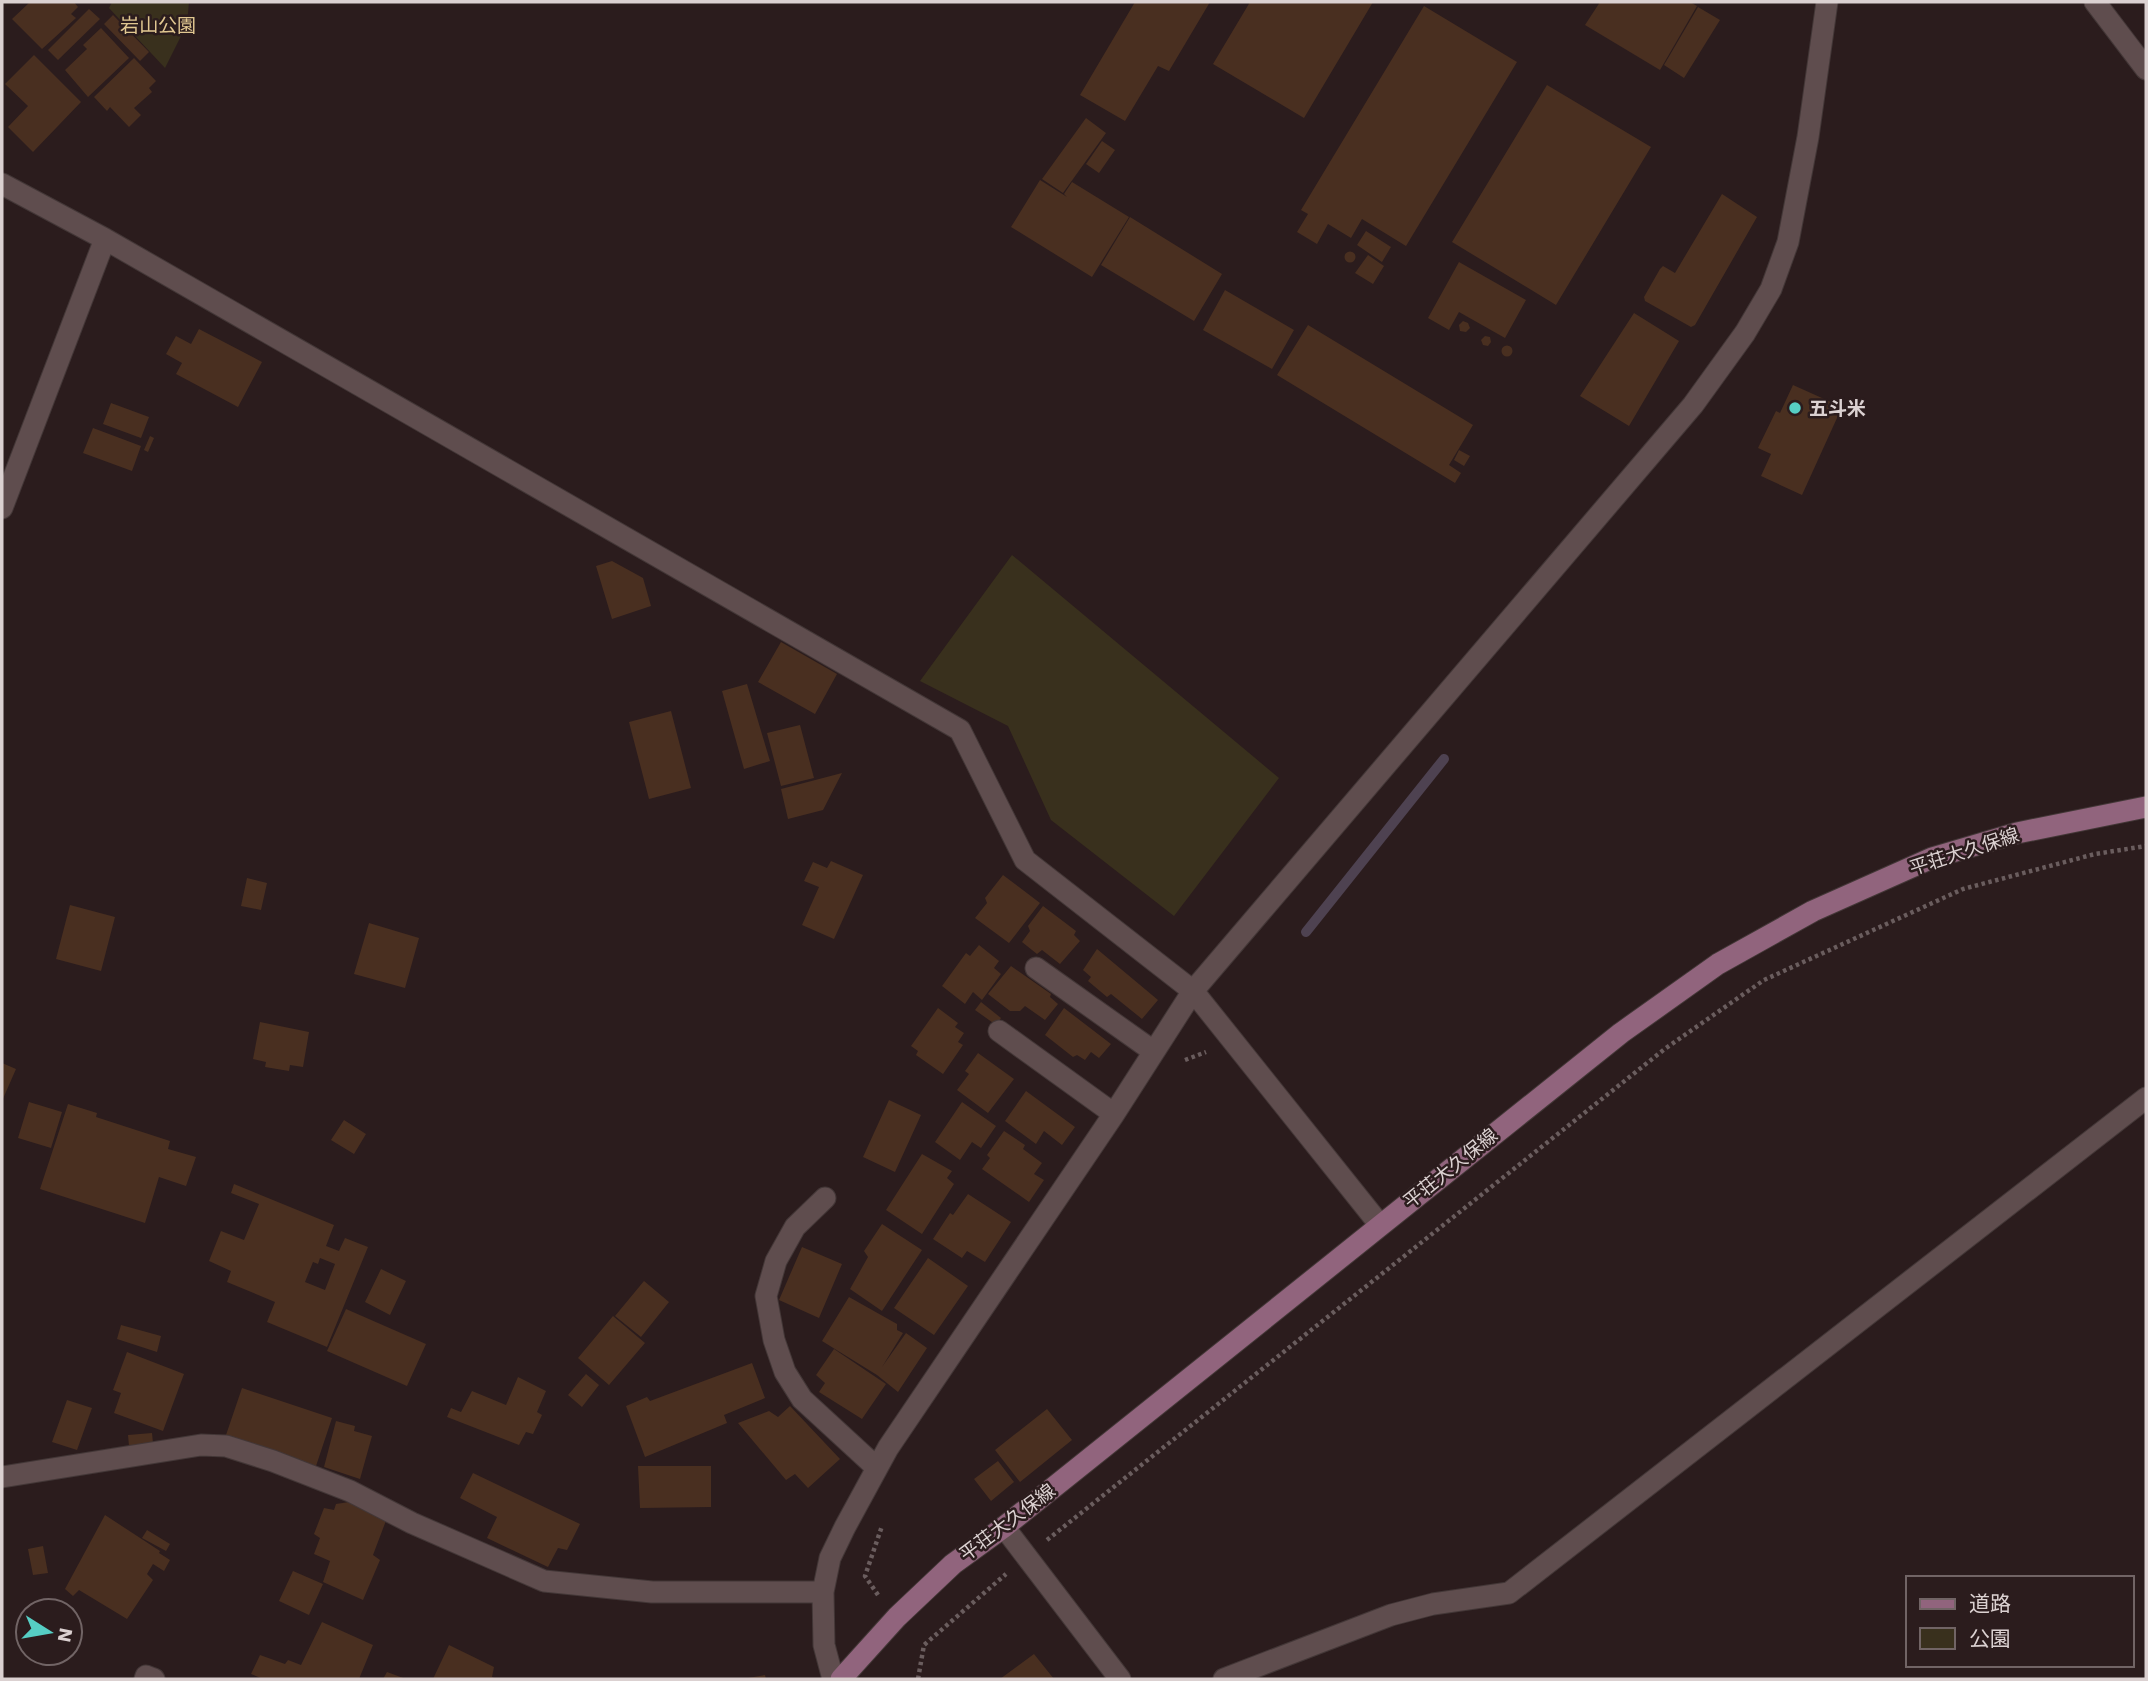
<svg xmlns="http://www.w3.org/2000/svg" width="2148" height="1681" font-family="'Work Sans','Noto Sans JP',sans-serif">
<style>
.green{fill:#39301d}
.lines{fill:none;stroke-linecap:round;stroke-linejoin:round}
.stream{stroke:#4e4251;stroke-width:10}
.building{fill:#492f20;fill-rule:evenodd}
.minor-casing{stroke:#433737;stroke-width:23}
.major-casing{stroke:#433737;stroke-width:23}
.path{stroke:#6a5d5e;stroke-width:4.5;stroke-dasharray:3.5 3.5;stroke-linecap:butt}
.minor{stroke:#5f4d4e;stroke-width:21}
.major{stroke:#91647d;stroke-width:21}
.poi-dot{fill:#56cec4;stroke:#2b1c1d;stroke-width:2.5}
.labels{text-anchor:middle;stroke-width:5;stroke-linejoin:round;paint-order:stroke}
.park-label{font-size:19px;fill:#e1c791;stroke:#2b1c1d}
.poi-label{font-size:19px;font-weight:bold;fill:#dbd1d1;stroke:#2b1c1d;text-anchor:start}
.street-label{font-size:19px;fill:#dbd1d1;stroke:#2b1c1d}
</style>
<rect width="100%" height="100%" fill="#2b1c1d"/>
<path class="green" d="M112,2H189L187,24L165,68L109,8Z
M1012,555L1279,778L1174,916L1051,820L1008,726L920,681Z"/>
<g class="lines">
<path class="stream" d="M1306,932L1444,759"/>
</g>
<path class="building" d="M30,2H74L78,7L71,14L76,18L42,49L12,19Z
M1135,2H1210L1169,71L1158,66L1125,121L1080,95Z
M1250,2H1373L1304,118L1213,64Z
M1600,2H1690L1697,6L1660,70L1585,25Z
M1424,6L1517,62L1406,246L1362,219L1351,238L1328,224L1317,244L1297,232L1308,214L1301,210Z
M1698,7L1720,20L1684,78L1664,65Z
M89,9L100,19L58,60L48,50Z
M113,15L149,52L140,61L104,24Z
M101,28L129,58L88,97L65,70L87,49L83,45Z
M34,55L81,102L33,152L8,127L28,106L5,84Z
M134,58L156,81L149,88L152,92L134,108L141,115L129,127L110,107L107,111L94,97Z
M1547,85L1651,147L1556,305L1452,242Z
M1086,118L1106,133L1063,193L1042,179Z
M1102,141L1115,150L1099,173L1086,164Z
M1040,180L1067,197L1064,194L1072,182L1129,217L1092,277L1011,227Z
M1722,194L1757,217L1695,325L1691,327L1645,301L1644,297L1660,269L1663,266L1675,273Z
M1130,217L1222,274L1194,321L1101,265Z
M1366,231L1391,247L1382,262L1357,245Z
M1344.5 257a5.5 5.5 0 1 1 11 0a5.5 5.5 0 1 1-11 0Z
M1368,255L1384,266L1373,284L1355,273Z
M1459,262L1526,300L1505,338L1459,312L1449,330L1428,318Z
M1225,290L1294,330L1272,369L1203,330Z
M1634,313L1679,341L1629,426L1580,396Z
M1463,321L1468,323L1470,328L1466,332L1460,331L1459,325Z
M1308,325L1473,425L1449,465L1461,473L1455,483L1277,375Z
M199,329L262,362L238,407L176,374L182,363L166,354L176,336L191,344Z
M1485,336L1490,337L1491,342L1488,346L1483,345L1481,340Z
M1501.5 351a5.5 5.5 0 1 1 11 0a5.5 5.5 0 1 1-11 0Z
M1793,385L1842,407L1802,495L1761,476L1771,454L1758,448L1776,411L1780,413Z
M111,403L149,417L141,438L103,424Z
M93,428L141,446L132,471L83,453Z
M150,436L154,438L148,452L144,450Z
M1459,450L1470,456L1464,466L1454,460Z
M612,561L643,578L651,606L612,619L596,566Z
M781,642L837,674L815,714L758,682Z
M747,684L770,761L744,769L722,691Z
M671,711L691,788L649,799L629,722Z
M800,725L814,778L781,786L767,733Z
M842,773L823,810L788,819L781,789Z
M831,861L863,875L834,939L802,925L819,887L804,881L813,862L827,868Z
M1003,875L1040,903L1009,943L975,918L987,903L985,898Z
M247,878L267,883L261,910L241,906Z
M70,905L115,917L101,971L56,959Z
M1043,906L1076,931L1074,935L1080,941L1060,964L1042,950L1037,954L1022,942L1030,931L1028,926Z
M369,923L419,938L405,988L354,974Z
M979,945L999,961L994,968L1001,974L982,1000L973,992L965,1004L942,986L966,953L970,956Z
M1097,949L1158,1000L1142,1019L1111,994L1107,997L1088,981L1091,977L1083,970Z
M1011,966L1051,994L1050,997L1058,1004L1045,1020L1025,1006L1020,1011H1010L988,994Z
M981,1002L1001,1018L996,1025L975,1010Z
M938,1008L958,1023L955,1027L964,1033L958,1042L963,1045L943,1074L916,1055L918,1051L911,1046Z
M1064,1008L1111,1044L1099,1058L1091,1052L1085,1060L1077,1055L1073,1057L1045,1035Z
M260,1022L309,1032L303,1067L290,1065L289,1071L265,1067L266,1062L253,1059Z
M978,1053L1014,1079L988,1113L957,1090L969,1074L965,1071Z
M2,1063L16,1069L2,1101Z
M1026,1091L1075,1127L1062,1145L1044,1131L1036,1144L1005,1121Z
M889,1100L921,1115L895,1172L863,1157Z
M29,1102L62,1112L51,1148L18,1138Z
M962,1102L996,1126L981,1148L972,1142L960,1160L935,1142Z
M68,1104L97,1113L96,1117L170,1141L168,1149L196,1157L186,1186L159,1177L145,1223L40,1189Z
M344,1120L366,1134L354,1154L331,1140Z
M1004,1131L1025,1145L1023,1149L1042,1163L1034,1174L1044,1180L1029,1202L982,1169L990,1158L987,1155Z
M922,1154L952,1171L947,1178L954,1184L922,1234L886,1210Z
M234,1184L334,1225L326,1246L339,1251L345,1238L368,1247L327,1347L267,1322L275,1302L227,1282L231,1271L209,1261L221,1231L244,1240L259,1204L231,1193ZM320,1258L335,1264L325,1290L305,1282L313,1262L318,1264Z
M968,1194L1011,1222L985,1262L967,1251L962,1258L933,1239L950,1213L953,1215Z
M882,1224L922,1250L882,1311L850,1289L868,1257L864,1251Z
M802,1247L842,1264L819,1318L779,1300Z
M928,1258L968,1286L934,1335L894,1308Z
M381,1269L406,1281L390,1315L365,1302Z
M644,1281L669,1302L641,1337L615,1316Z
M849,1297L897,1324V1330L903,1333L882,1367L906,1333L927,1348L898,1392L877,1375L822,1341Z
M346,1309L426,1344L407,1386L327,1351Z
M613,1316L645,1343L609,1385L578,1358Z
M121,1325L161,1336L157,1352L117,1339Z
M834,1349L886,1384L862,1419L819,1392L825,1383L816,1375Z
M127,1352L184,1374L163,1431L114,1413L121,1393L113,1390Z
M752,1363L765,1398L724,1415L727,1423L645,1457L626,1406L647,1397L650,1401Z
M586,1374L599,1385L582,1407L568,1395Z
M518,1377L546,1391L537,1412L542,1415L533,1434L526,1432L519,1445L447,1417L451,1408L461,1412L472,1391L506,1405Z
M242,1388L332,1418L316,1466L226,1435Z
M67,1400L92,1408L77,1450L52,1442Z
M790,1406L840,1459L808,1488L795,1474L786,1480L738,1423L769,1411L778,1417Z
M1047,1409L1072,1440L1020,1482L995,1450Z
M336,1421L355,1426L354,1431L372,1436L360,1479L324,1467Z
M152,1433L153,1443L129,1446L128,1435Z
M998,1461L1014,1482L991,1501L974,1479Z
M638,1466H711V1507L640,1508Z
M473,1473L580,1524L567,1550L558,1548L548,1567L487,1538L497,1517L460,1498Z
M349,1502L387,1518L373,1555L380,1560L363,1600L323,1582L330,1561L314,1554L320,1538L314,1534L324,1508L334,1510L336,1504Z
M105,1515L160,1551L159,1553L170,1560L164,1571L153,1564L147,1574L153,1580L127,1619L79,1590L73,1596L65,1589Z
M147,1530L170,1544L166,1551L142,1538Z
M43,1546L48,1573L33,1575L28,1549Z
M293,1571L323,1584L309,1615L279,1601Z
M322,1622L373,1645L359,1679H263L251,1674L260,1655L285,1664L288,1660L301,1665Z
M449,1645L494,1667L492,1677L496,1679H433Z
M1034,1654L1054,1679H1000Z
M387,1672L406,1679H383Z
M765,1675L766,1679H748V1678Z"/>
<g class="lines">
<g class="minor-casing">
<path id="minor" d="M2095,2L2146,69
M2,184L105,239L960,730L1025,860L1193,991L1380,1225
M2,508L105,239
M1036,968L1153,1051
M999,1031L1114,1114
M825,1198L795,1227L776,1261L766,1296L774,1340L785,1372L802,1399L877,1468
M2,1477L201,1445L226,1446L273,1461L350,1491L412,1523L544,1581L652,1592H823
M1004,1527L1120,1679
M145,1679L146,1676L154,1679
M833,1679L824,1645L823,1592L830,1558L845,1527L888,1448L1114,1114L1193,991L1693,405L1745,333L1771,289L1788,242L1808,137L1827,2
M1224,1679L1391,1615L1433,1604L1509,1593L2146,1098"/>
</g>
<g class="major-casing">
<path id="major" d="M841,1679L897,1617L953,1564L1004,1527L1621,1033L1718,964L1813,911L1932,858L2017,833L2146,807"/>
</g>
<path class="path" d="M1185,1060L1206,1052
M1047,1540L1666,1048L1764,980L1963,889L2095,854L2146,846
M878,1595L865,1576L882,1526
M918,1679L924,1645L1006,1574"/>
<use href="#minor" class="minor"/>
<use href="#major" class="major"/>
</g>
<circle class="poi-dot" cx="1795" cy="408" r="7"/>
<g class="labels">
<g class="park-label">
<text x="158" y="32">岩山公園</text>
</g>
<g class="poi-label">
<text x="1809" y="415">五斗米</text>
</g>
<g class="street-label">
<text transform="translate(1964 851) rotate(-18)" y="7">平荘大久保線</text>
<text transform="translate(1450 1168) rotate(-39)" y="7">平荘大久保線</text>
<text transform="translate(1007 1522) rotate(-37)" y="7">平荘大久保線</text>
</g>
</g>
<rect width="2148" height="1681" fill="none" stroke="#dbd1d1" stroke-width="7"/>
<rect x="1906" y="1576" width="228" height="91" fill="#2b1c1d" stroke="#716465" stroke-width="2"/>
<rect x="1920" y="1599" width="35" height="10" fill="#91647d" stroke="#716465" stroke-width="2"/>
<text x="1969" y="1611" font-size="21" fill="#dbd1d1">道路</text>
<rect x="1920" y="1628" width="35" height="21" fill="#39301d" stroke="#716465" stroke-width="2"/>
<text x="1969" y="1646" font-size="21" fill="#dbd1d1">公園</text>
<g transform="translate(49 1632) rotate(101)"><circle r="33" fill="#2b1c1d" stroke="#716465" stroke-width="2"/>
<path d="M0-5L12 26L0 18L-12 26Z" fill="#56cec4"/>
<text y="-10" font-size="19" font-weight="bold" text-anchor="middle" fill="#dbd1d1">N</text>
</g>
</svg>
